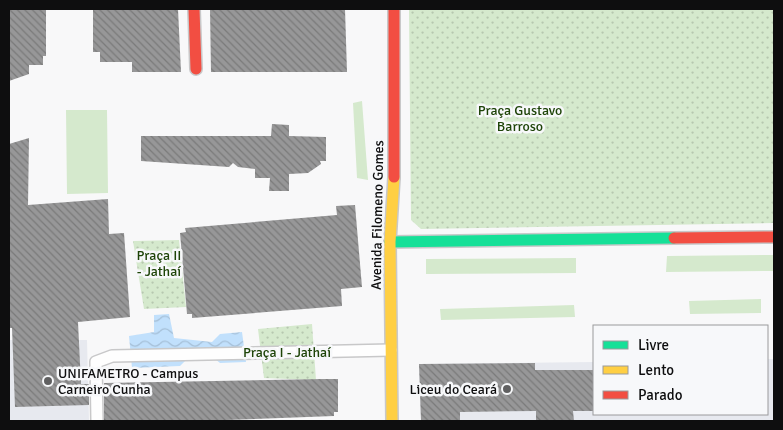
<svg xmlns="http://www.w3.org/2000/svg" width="783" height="430" font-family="Signika,sans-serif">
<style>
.built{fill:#e7e9ef}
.green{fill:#d5e9cd}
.park{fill:url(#park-dots)}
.water{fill:url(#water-waves)}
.building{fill:url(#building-back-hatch)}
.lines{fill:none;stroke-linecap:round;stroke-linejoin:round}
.lane-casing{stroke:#c8c8c9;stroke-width:14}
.fast-casing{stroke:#c8c8c9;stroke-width:14}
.slow-casing{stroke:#c8c8c9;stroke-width:14}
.jam-casing{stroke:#c8c8c9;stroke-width:14}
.lane{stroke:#fefefe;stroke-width:11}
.fast{stroke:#16e098;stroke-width:11}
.slow{stroke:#ffcf43;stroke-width:11}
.jam{stroke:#f24e42;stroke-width:11}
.poi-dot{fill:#606061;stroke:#f7f8fa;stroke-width:2}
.labels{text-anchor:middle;stroke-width:5;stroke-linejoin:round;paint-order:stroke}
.park-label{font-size:14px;fill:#1e4408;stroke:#f7f8fa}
.street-label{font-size:14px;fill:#0e0e0f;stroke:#f7f8fa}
.poi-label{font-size:14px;fill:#0e0e0f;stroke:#f7f8fa;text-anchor:start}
</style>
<defs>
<pattern id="park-dots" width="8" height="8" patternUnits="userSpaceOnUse" patternTransform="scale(1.25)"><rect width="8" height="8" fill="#d5e9cd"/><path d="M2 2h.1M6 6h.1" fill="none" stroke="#b6c7af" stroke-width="1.8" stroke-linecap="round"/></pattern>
<pattern id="water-waves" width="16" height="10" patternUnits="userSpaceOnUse" patternTransform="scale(1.25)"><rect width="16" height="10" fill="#c1e0fc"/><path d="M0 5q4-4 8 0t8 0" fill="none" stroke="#a5bfd7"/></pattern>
<pattern id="building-back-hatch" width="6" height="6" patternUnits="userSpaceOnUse" patternTransform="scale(1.25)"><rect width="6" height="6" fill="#979798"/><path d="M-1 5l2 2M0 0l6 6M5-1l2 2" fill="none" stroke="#7a7a7a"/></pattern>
</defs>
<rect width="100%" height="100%" fill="#f8f8f9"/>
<path class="built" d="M9,340H87L89,421H9Z
M767,359H774V421H421L419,364L594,362V414H767Z"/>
<path class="green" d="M362,101L368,180L357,178L353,103Z
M66,110H107L108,193L67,194Z
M774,255V271L666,272L667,256Z
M576,258V273L426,274V259Z
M761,299V313L690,314L689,301Z
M574,305L575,317L441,320L440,309Z"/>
<path class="park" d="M409,9H774V223L421,229L411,220Z
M179,240L186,307L144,309L133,241Z
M312,324L316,380L264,378L258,329Z"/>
<path class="water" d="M169,314L174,338L212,342L220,334L242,332L246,362L220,363L210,355L189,357L180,366L132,368L129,336L154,332V315Z"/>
<path class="building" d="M9,9H46V56H43V65H29V74L9,81Z
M93,9H178L181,72H132V62H100V52H93Z
M210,9H345L347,72H211Z
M272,124L289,125V136L326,137V161H320L321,164L308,173L289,174V191H269L270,178H255V169L238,167L233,163L229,167L141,161V136H271Z
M29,138L28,205L108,199L109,234L124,233L130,317L78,322L81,384H89V405L15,407L12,328H9V144Z
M355,205L362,287L341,289L342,306L192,318V314H187L180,233L186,232L185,228L337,215L336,206Z
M535,363V370H594V411H573L574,421H536V411L460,412V421H421L419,364Z
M322,379H338V412H334V416L227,420L104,421V383Z"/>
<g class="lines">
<g class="lane-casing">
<path id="lane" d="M97,421L96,362L112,356L391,350"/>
</g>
<g class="fast-casing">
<path id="fast" d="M390,242L674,238"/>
</g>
<g class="slow-casing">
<path id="slow" d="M392,421L390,242L394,177"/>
</g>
<g class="jam-casing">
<path id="jam" d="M194,9L196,69
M394,9V177
M674,238L774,237"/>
</g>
<use href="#lane" class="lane"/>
<use href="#fast" class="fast"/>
<use href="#slow" class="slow"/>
<use href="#jam" class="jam"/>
</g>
<g class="poi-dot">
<circle cx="48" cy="381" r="5"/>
<circle cx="507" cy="389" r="5"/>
</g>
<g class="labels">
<g class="park-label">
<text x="520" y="115">Praça Gustavo<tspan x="520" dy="16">Barroso</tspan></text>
<text x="159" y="260">Praça II<tspan x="159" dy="16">- Jathaí</tspan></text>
<text x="287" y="357">Praça I - Jathaí</text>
</g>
<g class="street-label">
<text transform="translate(377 215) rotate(-89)" y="5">Avenida Filomeno Gomes</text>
</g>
<g class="poi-label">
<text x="58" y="378">UNIFAMETRO - Campus<tspan x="58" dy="16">Carneiro Cunha</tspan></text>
<text x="497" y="394" text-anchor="end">Liceu do Ceará</text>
</g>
</g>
<rect width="783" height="430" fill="none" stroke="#0e0e0f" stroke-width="20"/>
<rect x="593" y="325" width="175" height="90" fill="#f7f8fa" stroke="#9a9a9c"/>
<rect x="603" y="341" width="25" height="8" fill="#16e098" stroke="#9a9a9c"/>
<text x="638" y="350" font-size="15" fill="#0e0e0f">Livre</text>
<rect x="603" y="366" width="25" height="8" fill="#ffcf43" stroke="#9a9a9c"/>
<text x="638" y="375" font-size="15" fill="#0e0e0f">Lento</text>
<rect x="603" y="391" width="25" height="8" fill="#f24e42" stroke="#9a9a9c"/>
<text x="638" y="400" font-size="15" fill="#0e0e0f">Parado</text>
</svg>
